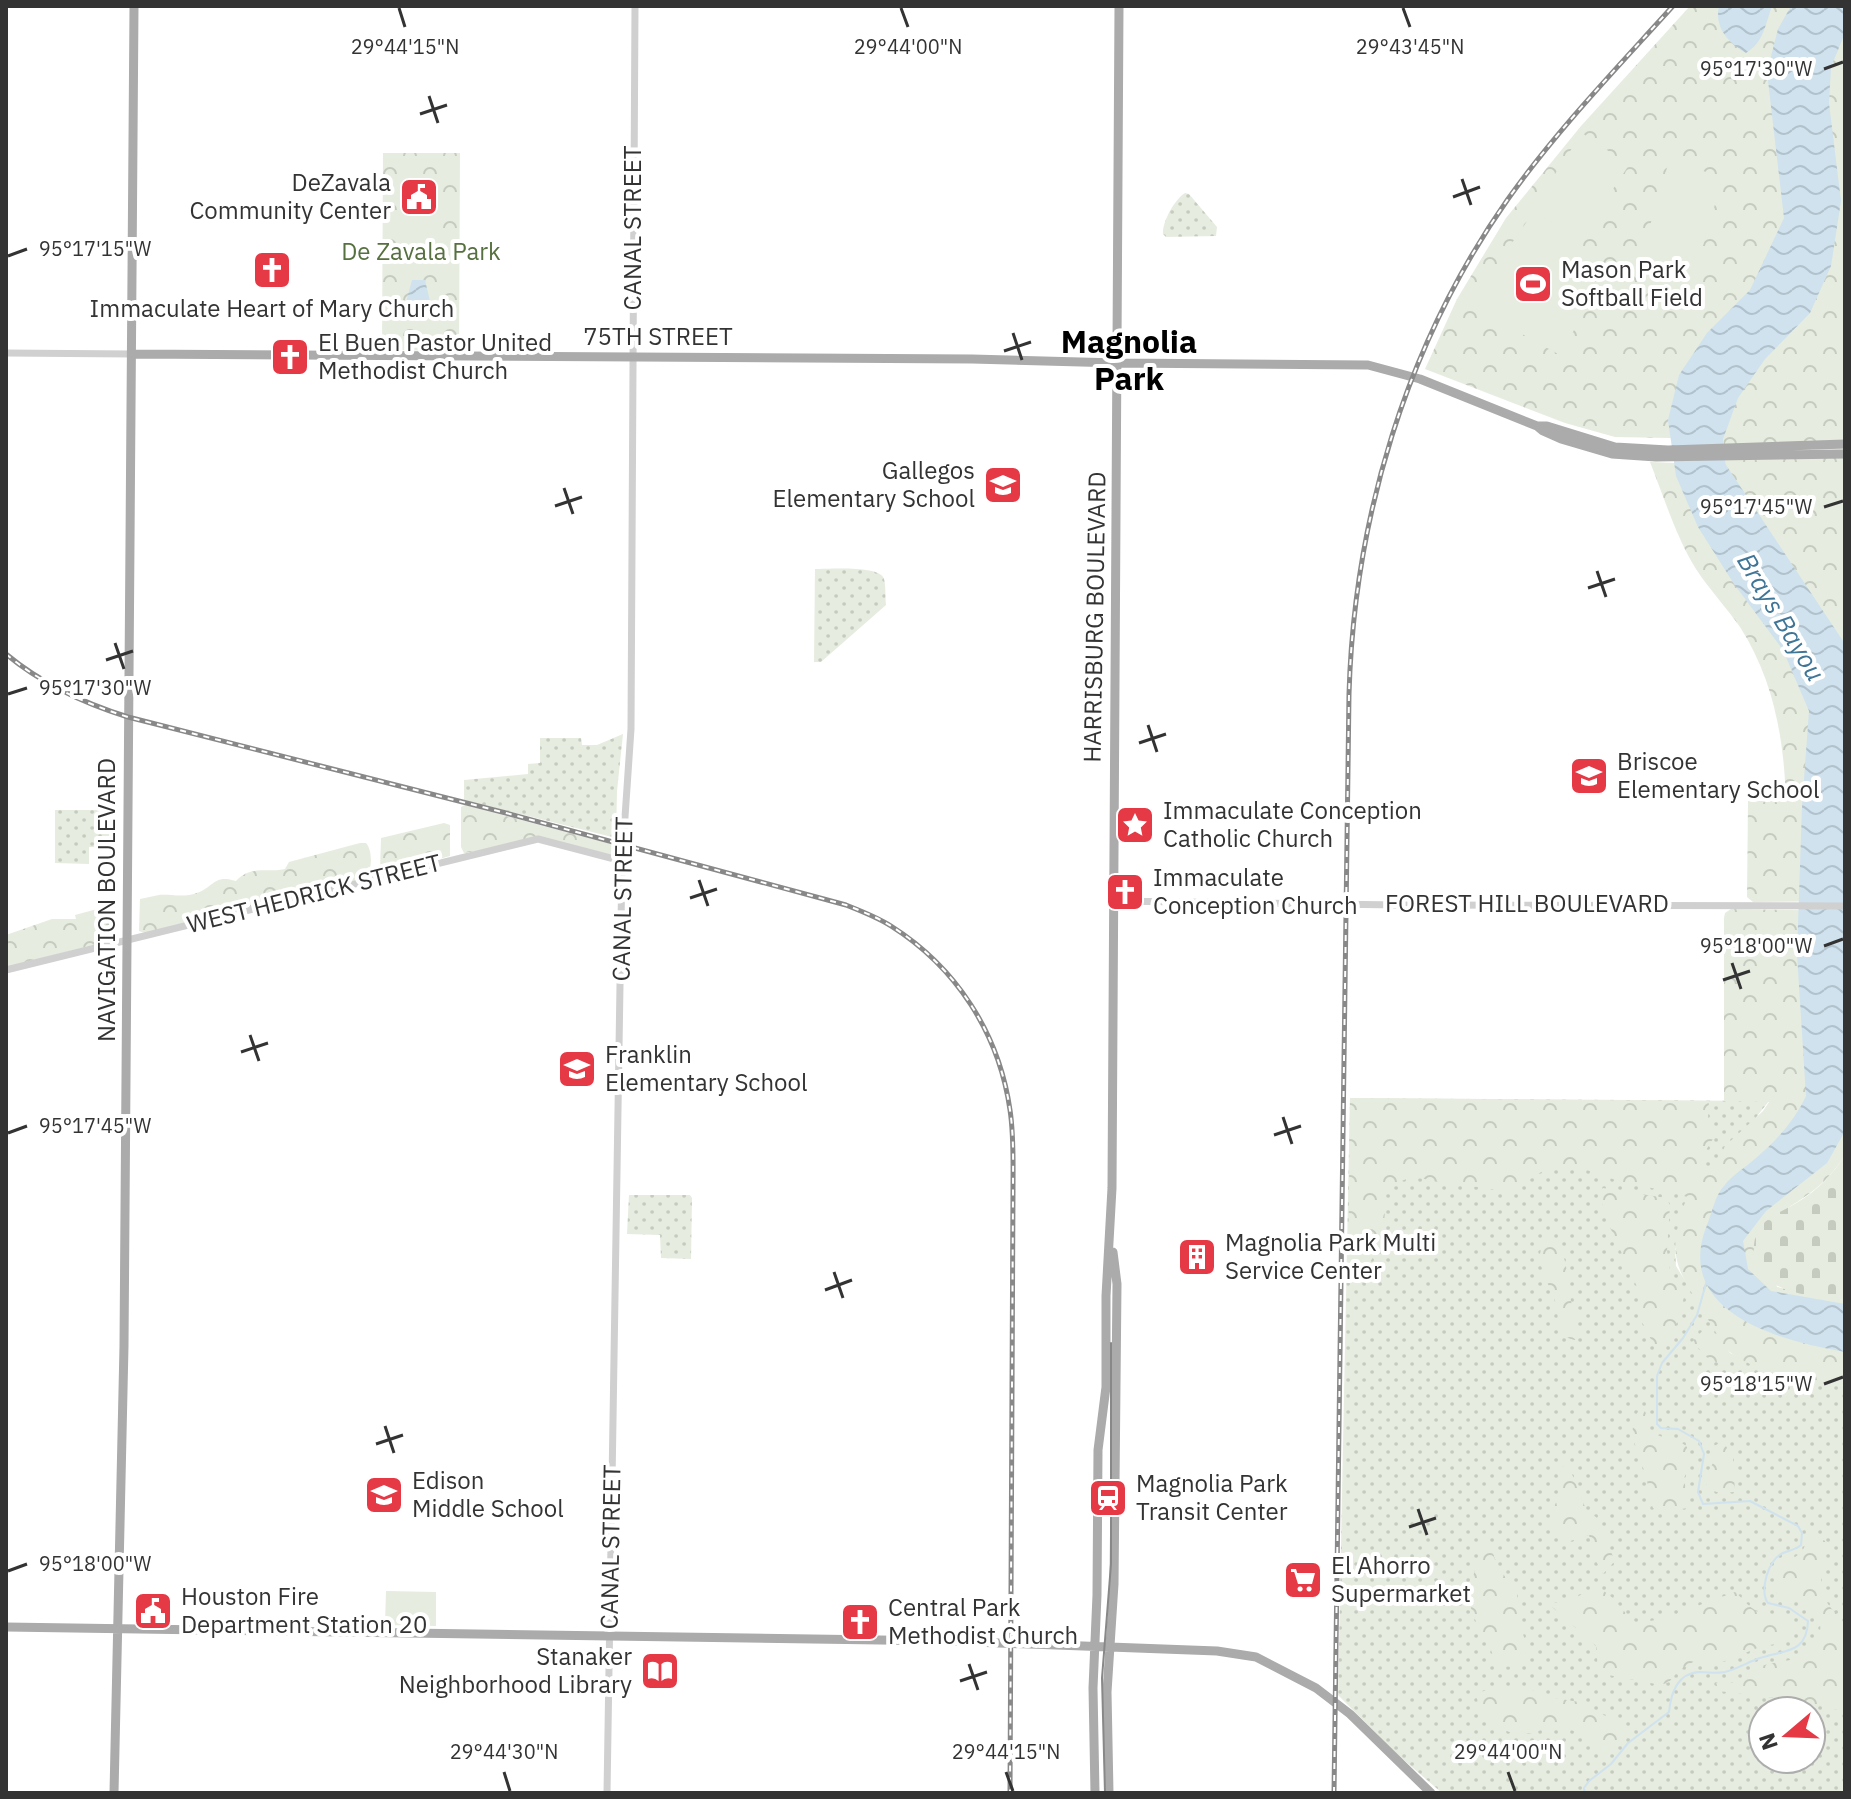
<svg xmlns="http://www.w3.org/2000/svg" width="1851" height="1799" font-family="'IBM Plex Sans',sans-serif">
<style>
.grass{fill:url(#grass-dots);fill-rule:evenodd}
.forest{fill:url(#forest-crowns)}
.cemetery{fill:url(#cemetery-stones)}
.pitch{fill:#e6ecdf}
.water{fill:url(#water-waves)}
.lines{fill:none;stroke-linecap:round;stroke-linejoin:round}
.stream{stroke:#cfe2ee;stroke-width:2}
.minor{stroke:#d0d0d0;stroke-width:7}
.major{stroke:#ababab;stroke-width:9}
.tram{stroke:#888;stroke-width:2}
.rail-casing{stroke:#888;stroke-width:5}
.rail{stroke:#fff;stroke-width:2;stroke-dasharray:6;stroke-linecap:butt}
.ticks{fill:none;stroke:#333;stroke-width:3}
.labels{text-anchor:middle;stroke-width:8;stroke-linejoin:round;paint-order:stroke}
.poi-label{font-size:24px;fill:#333;stroke:#fff;text-anchor:start}
.street-label{font-size:24px;fill:#333;stroke:#fff}
.park-label{font-size:24px;fill:#56703f;stroke:#fff}
.water-label{font-size:26px;font-style:italic;fill:#3f7597;stroke:#fff}
.district-label{font-size:32px;font-weight:bold;fill:#000;stroke:#fff}
.ticks-label{font-size:20px;text-anchor:middle;fill:#333;stroke:#fff;stroke-width:8;stroke-linejoin:round;paint-order:stroke}
</style>
<defs>
<pattern id="grass-dots" width="8" height="8" patternUnits="userSpaceOnUse" patternTransform="scale(2)"><rect width="8" height="8" fill="#e6ecdf"/><path d="M2 2h.1M6 6h.1" fill="none" stroke="#c6cbc0" stroke-width="1.8" stroke-linecap="round"/></pattern>
<pattern id="forest-crowns" width="20" height="18" patternUnits="userSpaceOnUse" patternTransform="scale(2)"><rect width="20" height="18" fill="#e6ecdf"/><path d="M2 6a3 3 0 1 1 6 0M12 15a3 3 0 1 1 6 0" fill="none" stroke="#c6cbc0"/></pattern>
<pattern id="cemetery-stones" width="16" height="16" patternUnits="userSpaceOnUse" patternTransform="scale(2)"><rect width="16" height="16" fill="#e6ecdf"/><path d="M2 7V4a2 2 0 0 1 4 0v3zM10 15v-3a2 2 0 0 1 4 0v3z" fill="#c6cbc0"/></pattern>
<pattern id="water-waves" width="16" height="10" patternUnits="userSpaceOnUse" patternTransform="scale(2)"><rect width="16" height="10" fill="#cfe2ee"/><path d="M0 5q4-4 8 0t8 0" fill="none" stroke="#b2c2cd"/></pattern>
</defs>
<rect width="100%" height="100%" fill="#fff"/>
<path class="grass" d="M1185,193L1189,194L1217,227L1216,236L1166,237L1163,234C1162,222 1175,199 1185,193Z
M815,569C829,569 881,565 884,579C886,586 885,597 886,605L821,662H814Z
M623,734L617,791L616,838L464,800V780L528,774V764L540,763V738H581L582,745H597Z
M55,810H117V853H111L110,847H89V864L55,863Z
M1350,1098L1769,1101L1710,1176L1675,1249L1676,1266L1730,1353L1785,1376L1845,1386V1793H1442L1397,1754L1338,1695ZM1763,1711H1811V1759H1763Z
M629,1195H690L692,1198L691,1259L661,1258L660,1235L627,1234Z"/>
<path class="forest" d="M1690,6H1845V901L1753,902L1747,897L1748,801H1786C1784,739 1774,680 1740,627C1726,607 1709,589 1696,569C1676,537 1664,497 1650,462L1726,465L1723,439L1615,437L1565,423L1425,369L1457,299L1506,218L1581,126Z
M383,153H460L459,351L382,350Z
M465,805L615,845L612,855L547,839L464,853L461,847V807Z
M444,823L450,825V856L384,874L380,871L381,838Z
M360,843H366C373,851 372,870 366,879L145,933L139,931L140,899C146,898 153,896 159,895C170,894 184,898 197,893C215,886 214,874 236,881C251,865 267,873 285,869L289,862Z
M112,905L116,906V938L113,940L6,967V935L52,919H76L75,915Z
M1731,909L1845,911V1155C1821,1193 1797,1200 1762,1225L1777,1287L1845,1300V1386C1807,1382 1766,1376 1734,1355C1723,1349 1716,1331 1709,1321C1677,1268 1664,1259 1687,1197C1666,1189 1647,1188 1626,1183C1605,1178 1577,1162 1554,1167C1535,1171 1524,1189 1504,1191L1411,1177L1385,1188C1387,1221 1382,1240 1367,1269L1348,1277L1350,1098L1709,1101L1708,1118L1713,1139C1703,1153 1702,1160 1711,1175L1725,1146L1763,1111L1769,1102L1724,1101V918L1725,913Z
M1603,1188L1666,1198L1670,1205L1667,1251L1670,1270L1684,1296C1680,1318 1675,1335 1656,1349L1641,1320L1638,1289L1604,1214L1600,1192Z
M1547,1240L1554,1241C1568,1253 1567,1279 1570,1296C1572,1311 1582,1324 1575,1340C1568,1339 1564,1336 1561,1329C1557,1322 1558,1312 1556,1304C1551,1285 1529,1257 1547,1240Z
M1707,1326L1713,1337L1730,1356L1729,1362C1712,1367 1704,1352 1692,1342Z
M1644,1409L1647,1416C1641,1442 1674,1433 1687,1447L1689,1462L1684,1479L1689,1506L1687,1508L1661,1513L1653,1508C1649,1498 1649,1487 1646,1477C1640,1453 1624,1434 1639,1410Z
M1723,1441L1733,1458L1735,1492L1720,1493L1707,1489L1705,1477L1713,1463L1714,1446Z
M1565,1465L1570,1469L1587,1512L1596,1517C1600,1524 1614,1555 1614,1562L1603,1574L1596,1561L1589,1535L1561,1544L1549,1511C1561,1503 1560,1484 1557,1471Z
M1813,1533L1828,1543C1827,1565 1813,1580 1828,1604C1833,1612 1844,1619 1845,1629C1848,1656 1845,1685 1845,1712L1802,1701L1718,1691L1715,1683C1721,1682 1728,1684 1734,1682C1744,1679 1750,1669 1761,1666C1784,1659 1816,1663 1820,1631C1821,1624 1820,1618 1815,1613C1806,1602 1788,1601 1776,1593L1775,1578L1778,1568C1786,1562 1796,1558 1802,1551C1807,1544 1806,1539 1813,1533Z
M1481,1544L1489,1545L1499,1568L1517,1594L1519,1621L1527,1647L1525,1657L1517,1666C1495,1669 1495,1660 1488,1642C1483,1630 1473,1621 1471,1608C1467,1587 1478,1564 1481,1544Z
M1594,1588C1613,1590 1621,1613 1637,1623L1662,1619L1735,1592C1742,1598 1748,1606 1755,1610C1770,1619 1786,1612 1795,1630L1780,1643L1760,1647L1725,1661L1709,1665L1695,1661L1679,1670L1669,1682L1661,1685L1603,1674L1598,1670L1596,1646L1551,1606L1554,1603L1573,1599Z
M1500,1687H1523L1555,1698L1585,1703L1597,1713L1619,1720L1630,1728L1604,1751C1590,1738 1575,1728 1555,1727C1544,1727 1535,1734 1524,1734C1502,1735 1478,1716 1476,1693Z"/>
<path class="cemetery" d="M1845,1155V1300C1813,1296 1760,1295 1754,1254C1753,1245 1755,1232 1762,1225C1771,1215 1787,1209 1798,1202C1818,1190 1833,1174 1845,1155Z"/>
<path class="pitch" d="M1582,133L1629,165L1579,240L1532,209Z
M1669,161L1723,177L1691,286L1637,270Z
M398,208C438,213 449,230 453,268L398,271L394,269Z
M1532,214C1560,233 1589,266 1584,303C1582,320 1568,340 1560,355L1473,307V299Z
M386,1591L436,1592V1626L385,1625Z"/>
<path class="water" d="M1719,6H1772C1765,25 1764,42 1746,53C1729,43 1714,28 1719,6Z
M1791,6H1845V33L1831,67L1829,103L1841,201L1831,266L1810,313L1765,359L1738,398L1723,439L1726,465L1845,644V1131L1827,1163L1766,1211L1743,1241L1748,1269L1771,1291L1845,1304V1352C1781,1341 1672,1313 1707,1225C1712,1213 1715,1195 1724,1186C1732,1175 1746,1167 1756,1158C1776,1141 1795,1120 1806,1096L1797,954L1802,807L1809,711L1783,650L1734,584L1698,527L1676,476L1668,420L1679,375L1707,333L1750,290L1784,218L1767,72L1778,29Z
M412,280H425L432,310L429,314H407L404,310Z"/>
<g class="lines">
<path class="stream" d="M1585,1793L1584,1788L1589,1781L1611,1764L1628,1743L1669,1712C1671,1693 1677,1673 1700,1672C1708,1672 1716,1674 1725,1672C1737,1669 1748,1662 1760,1658C1784,1650 1807,1654 1808,1621L1789,1608L1768,1603C1759,1592 1768,1559 1783,1553C1790,1550 1795,1550 1801,1545L1802,1533L1798,1526L1750,1501L1703,1504L1698,1492L1704,1454L1699,1441L1678,1429L1661,1428L1657,1424V1376L1662,1363L1683,1338L1697,1315L1707,1280"/>
<path class="minor" d="M6,353L132,354
M1113,901L1400,905L1845,906
M6,970L538,839L622,861
M607,1793L622,861L631,729L635,6"/>
<path class="major" d="M132,354L972,359L1118,363L1368,365L1420,379L1537,426L1543,431L1561,439L1612,454L1656,457L1845,454
M1537,426H1547L1615,447L1668,450L1845,444
M6,1627L947,1641L1217,1651L1256,1657L1316,1688L1350,1714L1431,1793
M114,1793L124,1346L134,6
M1095,1793L1093,1688L1097,1595L1098,1450L1106,1387V1296L1112,1188L1119,6
M1109,1793L1107,1692L1114,1584L1117,1284L1113,1252"/>
<path class="tram" d="M1105,1793L1102,1678L1111,1564V1343"/>
<g class="rail-casing">
<path id="rail" d="M6,654C42,684 83,703 128,717L506,813L846,905C861,911 877,917 891,926C956,967 999,1033 1010,1110C1014,1136 1013,1163 1013,1189L1010,1793
M1334,1793L1349,694C1354,519 1406,344 1508,199C1557,130 1616,69 1673,6"/>
</g>
<use href="#rail" class="rail"/>
</g>
<path class="ticks" d="M399,8L405,27M901,8L908,27M1403,8L1410,27M1824,69L1843,62M429,96L438,123M420,114L447,105M1462,179L1471,205M1453,197L1480,187M8,256L27,249M1013,333L1022,360M1004,351L1031,342M564,488L573,514M555,506L582,497M1824,507L1843,501M1597,571L1606,597M1588,588L1615,579M115,643L124,669M106,660L133,651M8,694L27,688M1148,725L1157,752M1139,743L1166,734M699,880L708,906M690,898L717,889M1824,946L1843,939M1732,963L1741,989M1723,980L1750,971M250,1035L259,1061M241,1052L268,1043M1283,1117L1292,1144M8,1133L27,1126M1274,1135L1301,1126M834,1272L843,1298M825,1290L852,1280M1824,1384L1843,1377M385,1426L394,1453M376,1444L403,1435M1418,1509L1427,1535M1409,1527L1436,1518M8,1571L27,1564M969,1664L978,1690M960,1681L987,1672M504,1772L510,1791M1006,1772L1013,1791M1508,1772L1515,1791"/>
<defs>
<g id="civic-square" transform="scale(2)"><rect x="-9" y="-9" width="18" height="18" rx="4" fill="#e63946" stroke="#fff"/><path d="M-.6-6.5H3V-4.5H.6V-3L4-1V1h2V6H-6V1h2V-1L-.6-3ZM-1.2 2.5V6h2.4V2.5Z" fill="#fff"/></g>
<g id="church-square" transform="scale(2)"><rect x="-9" y="-9" width="18" height="18" rx="4" fill="#e63946" stroke="#fff"/><path d="M-1.2-6h2.4v3.5h3.3v2.4h-3.3V6h-2.4V-.1h-3.3v-2.4h3.3Z" fill="#fff"/></g>
<g id="stadium-square" transform="scale(2)"><rect x="-9" y="-9" width="18" height="18" rx="4" fill="#e63946" stroke="#fff"/><path d="M0-5a6.5 5 0 1 0 0 10a6.5 5 0 1 0 0-10ZM-3.5-1.8h7v3.6h-7Z" fill="#fff"/></g>
<g id="school-square" transform="scale(2)"><rect x="-9" y="-9" width="18" height="18" rx="4" fill="#e63946" stroke="#fff"/><path d="M0-5L7-2L0 1L-7-2ZM-4 1L0 2.5L4 1V4Q0 6-4 4Z" fill="#fff"/></g>
<g id="sight-square" transform="scale(2)"><rect x="-9" y="-9" width="18" height="18" rx="4" fill="#e63946" stroke="#fff"/><path d="M0-6L1.8-2.2L6-1.7L2.9 1.2L3.7 5.4L0 3.3L-3.7 5.4L-2.9 1.2L-6-1.7L-1.8-2.2Z" fill="#fff"/></g>
<g id="building-square" transform="scale(2)"><rect x="-9" y="-9" width="18" height="18" rx="4" fill="#e63946" stroke="#fff"/><path d="M-4-6H4V6H1V3H-1V6H-4ZM-2.5-4.3h1.7v1.8h-1.7ZM.8-4.3h1.7v1.8H.8ZM-2.5-1h1.7V.8h-1.7ZM.8-1h1.7V.8H.8Z" fill="#fff"/></g>
<g id="station-square" transform="scale(2)"><rect x="-9" y="-9" width="18" height="18" rx="4" fill="#e63946" stroke="#fff"/><path d="M-3-6H3Q5-6 5-4V2Q5 4 3 4L4.5 6H3L1.5 4h-3L-3 6H-4.5L-3 4Q-5 4-5 2V-4Q-5-6-3-6ZM-3.5-4v3h7v-3ZM-3.5 1v1.5H-2V1ZM2 1v1.5H3.5V1Z" fill="#fff"/></g>
<g id="supermarket-square" transform="scale(2)"><rect x="-9" y="-9" width="18" height="18" rx="4" fill="#e63946" stroke="#fff"/><path d="M-6-5.5h2.5l.6 2H6L4.5 2H-2.5L-4.4-4H-6ZM-1.5 3.2a1.3 1.3 0 1 0 .1 0ZM3 3.2a1.3 1.3 0 1 0 .1 0Z" fill="#fff"/></g>
<g id="library-square" transform="scale(2)"><rect x="-9" y="-9" width="18" height="18" rx="4" fill="#e63946" stroke="#fff"/><path d="M-6-4Q-3-5.5-.7-3.5V5Q-3 3-6 4ZM6-4Q3-5.5 .7-3.5V5Q3 3 6 4Z" fill="#fff"/></g>
</defs>
<g fill-rule="evenodd">
<use href="#civic-square" x="419" y="197"/>
<use href="#church-square" x="272" y="270"/>
<use href="#stadium-square" x="1533" y="284"/>
<use href="#church-square" x="290" y="357"/>
<use href="#school-square" x="1003" y="485"/>
<use href="#school-square" x="1589" y="776"/>
<use href="#sight-square" x="1135" y="825"/>
<use href="#church-square" x="1125" y="892"/>
<use href="#school-square" x="577" y="1069"/>
<use href="#building-square" x="1197" y="1257"/>
<use href="#school-square" x="384" y="1495"/>
<use href="#station-square" x="1108" y="1498"/>
<use href="#supermarket-square" x="1303" y="1580"/>
<use href="#civic-square" x="153" y="1611"/>
<use href="#church-square" x="860" y="1622"/>
<use href="#library-square" x="660" y="1671"/>
</g>
<g class="labels">
<g class="poi-label">
<text x="391" y="191" text-anchor="end">DeZavala<tspan x="391" dy="28">Community Center</tspan></text>
<text x="1561" y="278">Mason Park<tspan x="1561" dy="28">Softball Field</tspan></text>
<text x="272" y="317" text-anchor="middle">Immaculate Heart of Mary Church</text>
<text x="318" y="351">El Buen Pastor United<tspan x="318" dy="28">Methodist Church</tspan></text>
<text x="975" y="479" text-anchor="end">Gallegos<tspan x="975" dy="28">Elementary School</tspan></text>
<text x="1617" y="770">Briscoe<tspan x="1617" dy="28">Elementary School</tspan></text>
<text x="1163" y="819">Immaculate Conception<tspan x="1163" dy="28">Catholic Church</tspan></text>
<text x="1153" y="886">Immaculate<tspan x="1153" dy="28">Conception Church</tspan></text>
<text x="605" y="1063">Franklin<tspan x="605" dy="28">Elementary School</tspan></text>
<text x="1225" y="1251">Magnolia Park Multi<tspan x="1225" dy="28">Service Center</tspan></text>
<text x="412" y="1489">Edison<tspan x="412" dy="28">Middle School</tspan></text>
<text x="1136" y="1492">Magnolia Park<tspan x="1136" dy="28">Transit Center</tspan></text>
<text x="1331" y="1574">El Ahorro<tspan x="1331" dy="28">Supermarket</tspan></text>
<text x="181" y="1605">Houston Fire<tspan x="181" dy="28">Department Station 20</tspan></text>
<text x="888" y="1616">Central Park<tspan x="888" dy="28">Methodist Church</tspan></text>
<text x="632" y="1665" text-anchor="end">Stanaker<tspan x="632" dy="28">Neighborhood Library</tspan></text>
</g>
<g class="street-label">
<text transform="translate(633 228) rotate(-90)" y="8">CANAL STREET</text>
<text x="658" y="345">75TH STREET</text>
<text transform="translate(1095 617) rotate(-89)" y="8">HARRISBURG BOULEVARD</text>
<text transform="translate(314 894) rotate(-14)" y="8">WEST HEDRICK STREET</text>
<text transform="translate(623 899) rotate(-89)" y="8">CANAL STREET</text>
<text transform="translate(107 900) rotate(-90)" y="8">NAVIGATION BOULEVARD</text>
<text x="1527" y="912">FOREST HILL BOULEVARD</text>
<text transform="translate(611 1547) rotate(-89)" y="8">CANAL STREET</text>
</g>
<g class="park-label">
<text x="421" y="260">De Zavala Park</text>
</g>
<g class="water-label">
<text transform="translate(1781 617) rotate(59)" y="9">Brays Bayou</text>
</g>
<g class="district-label">
<text x="1129" y="353">Magnolia<tspan x="1129" dy="37">Park</tspan></text>
</g>
</g>
<g class="ticks-label">
<text x="405" y="54">29°44'15"N</text>
<text x="908" y="54">29°44'00"N</text>
<text x="1410" y="54">29°43'45"N</text>
<text x="1756" y="76">95°17'30"W</text>
<text x="95" y="256">95°17'15"W</text>
<text x="1756" y="514">95°17'45"W</text>
<text x="95" y="695">95°17'30"W</text>
<text x="1756" y="953">95°18'00"W</text>
<text x="95" y="1133">95°17'45"W</text>
<text x="1756" y="1391">95°18'15"W</text>
<text x="95" y="1571">95°18'00"W</text>
<text x="504" y="1759">29°44'30"N</text>
<text x="1006" y="1759">29°44'15"N</text>
<text x="1508" y="1759">29°44'00"N</text>
</g>
<rect width="1851" height="1799" fill="none" stroke="#333333" stroke-width="16"/>
<g transform="translate(1787 1735) rotate(251)"><circle r="38" fill="#ffffff" stroke="#adadad" stroke-width="2"/>
<path d="M0-6L14 30L0 20L-14 30Z" fill="#e63946"/>
<text y="-12" font-size="22" font-weight="bold" text-anchor="middle" fill="#333333">N</text>
</g>
</svg>
